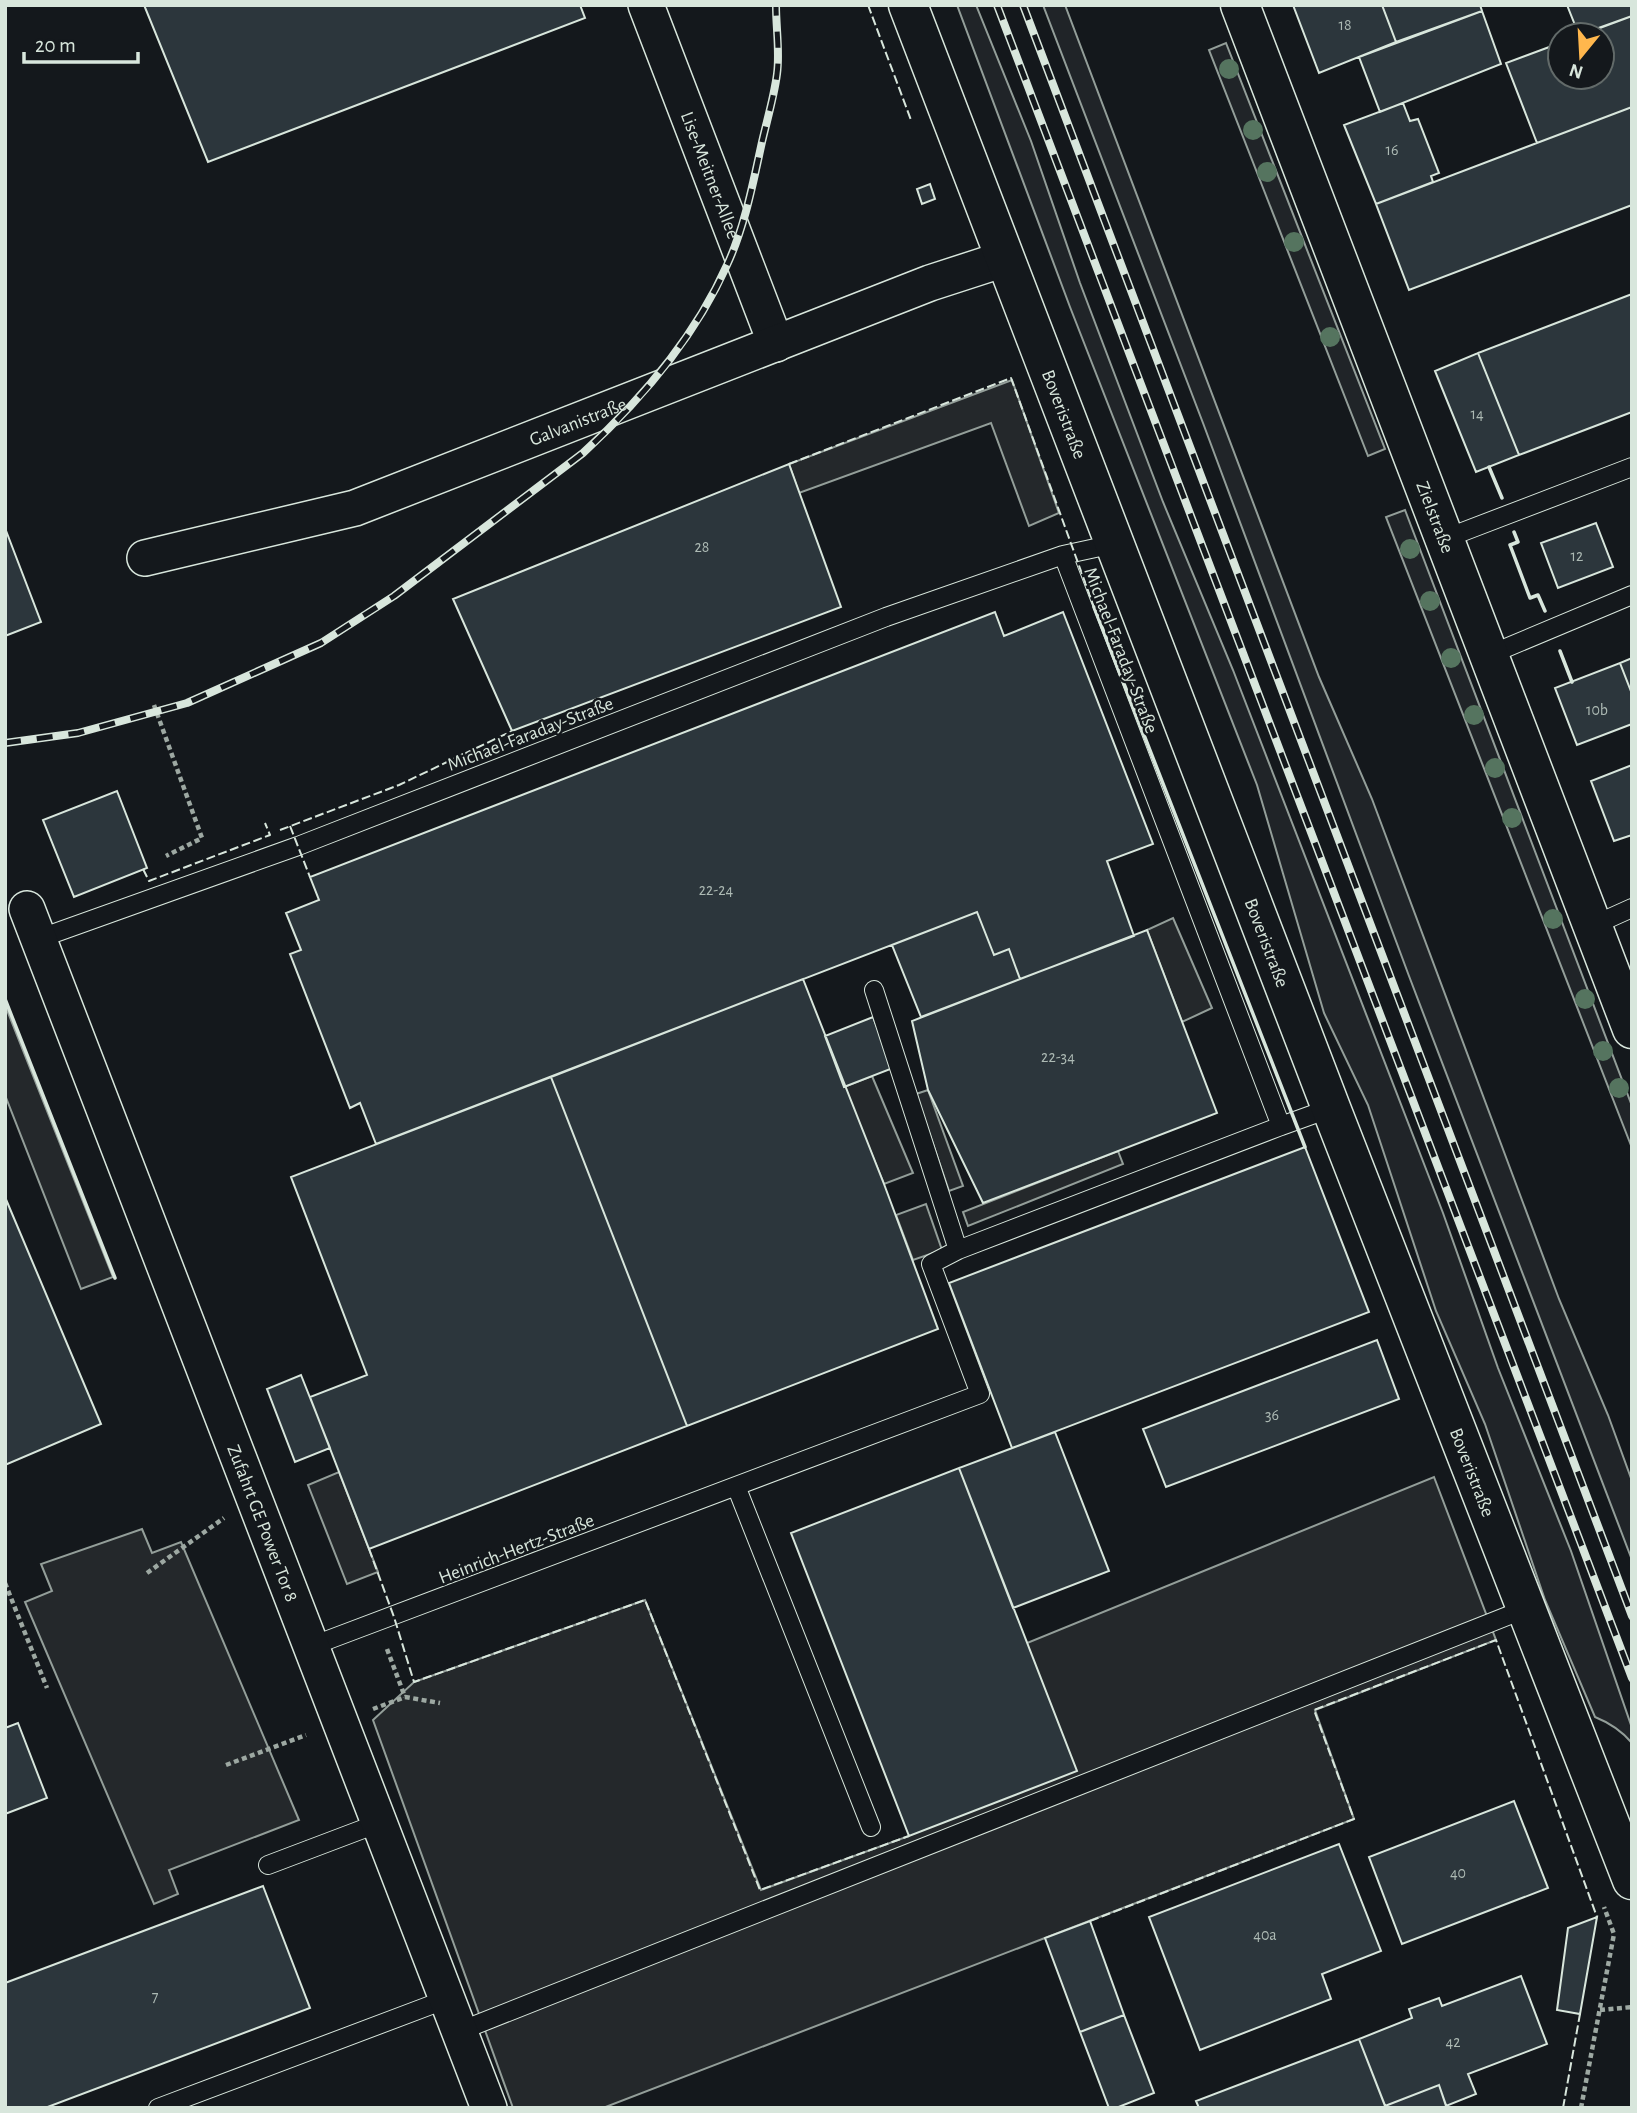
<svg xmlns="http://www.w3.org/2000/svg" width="1637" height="2113" font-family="'Alegreya Sans',sans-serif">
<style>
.green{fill:#202428;stroke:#939e99;stroke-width:2}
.parking{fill:#24282b;stroke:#939e99;stroke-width:2}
.building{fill:#2c363c;stroke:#d8e6dc;stroke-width:2}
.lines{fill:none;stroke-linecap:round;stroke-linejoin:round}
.service-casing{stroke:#d8e6dc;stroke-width:20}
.minor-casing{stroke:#d8e6dc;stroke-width:38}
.tertiary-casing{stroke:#d8e6dc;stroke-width:41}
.secondary-casing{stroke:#d8e6dc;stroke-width:41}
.path{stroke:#9da8a2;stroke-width:4.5;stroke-dasharray:5 3.5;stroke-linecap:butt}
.service{stroke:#14181c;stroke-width:18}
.minor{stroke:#14181c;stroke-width:35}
.tertiary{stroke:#14181c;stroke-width:38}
.secondary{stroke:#14181c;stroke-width:38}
.rail-casing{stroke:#d8e6dc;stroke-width:8}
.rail{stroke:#14181c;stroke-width:5;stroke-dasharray:16;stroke-linecap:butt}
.fence{stroke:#d8e6dc;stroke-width:2;stroke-dasharray:9 3.5;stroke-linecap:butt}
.wall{stroke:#d8e6dc;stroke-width:3.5}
.tree{fill:#55745f}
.labels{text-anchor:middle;stroke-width:5;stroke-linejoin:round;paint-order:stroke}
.number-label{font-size:16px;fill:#adbab4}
.street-label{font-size:19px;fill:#d8e6dc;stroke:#14181c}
</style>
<rect width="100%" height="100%" fill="#14181c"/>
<path class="green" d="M957,5H976L1031,141L1080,283L1163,502L1233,670L1443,1213L1498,1368L1571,1551L1632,1728V1743C1621,1730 1610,1723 1595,1717L1545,1600L1485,1424L1436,1311L1368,1105L1324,1013L1257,785L1070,307Z
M1043,5H1065L1319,677L1372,799L1559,1299L1608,1415L1632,1481V1560L1409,976L1203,423Z
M1226,43L1385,449L1368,456L1209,50Z
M1405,510L1632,1106V1148L1386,517Z"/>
<path class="parking" d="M1012,380L1059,513L1029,526L991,423L799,493L789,464Z
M1173,918L1212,1008L1182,1022L1147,930Z
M5,1005L113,1277L81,1289L5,1095Z
M872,1076L913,1173L884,1184L844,1087Z
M928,1090L963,1186L949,1191L916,1094Z
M1118,1151L1123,1164L968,1226L963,1212Z
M926,1204L942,1250L913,1260L896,1215Z
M339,1472L378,1572L347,1584L308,1485Z
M1434,1477L1496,1640L1315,1710L1354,1819L603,2108H513L373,1720L414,1682L645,1600L761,1890L909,1836L1027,1643Z
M142,1529L152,1553L181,1542L299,1820L169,1870L178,1894L154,1904L25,1602L52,1591L41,1564Z"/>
<path class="building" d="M144,5H580L585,18L208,162Z
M1293,5H1382L1396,42L1319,73Z
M1382,5H1480L1482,11L1396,42Z
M1567,5H1632V16L1579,35Z
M1482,11L1501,64L1380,112L1359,57Z
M1632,16V107L1537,143L1506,63L1560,43V77H1602V35H1581Z
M1403,103L1410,121L1418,119L1439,173L1431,176L1433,182L1376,204L1344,125Z
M1632,107V205L1409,290L1376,204Z
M930,184L935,199L922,204L917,189Z
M1632,294V412L1519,455L1478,353Z
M1478,353L1519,455L1476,472L1435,371Z
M789,464L841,607L512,731L453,599Z
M1596,523L1613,567L1558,588L1541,543Z
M5,528L41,622L5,636Z
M995,612L1004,636L1063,612L1153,844L1107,861L1134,936L1020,979L1009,949L994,955L977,912L376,1144L360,1103L350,1108L290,954L301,950L286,913L319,900L310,877Z
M1632,658V694L1620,663Z
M1620,663L1632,694V724L1577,745L1555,688Z
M1632,765V835L1614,841L1591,781Z
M117,791L147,868L74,897L43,820Z
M977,912L994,955L1009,949L1020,979L921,1017L892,945Z
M1147,930L1217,1113L983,1203L928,1090L912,1021Z
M803,979L884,1184L938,1329L687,1426L551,1077Z
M873,1017L893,1068L844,1087L825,1036Z
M551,1077L687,1426L369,1549L310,1397L367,1375L291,1177Z
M1305,1147L1369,1312L1012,1448L949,1283Z
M5,1197L101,1424L5,1465Z
M1377,1340L1399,1399L1166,1487L1143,1429Z
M301,1375L330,1448L295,1462L267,1389Z
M1055,1432L1109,1571L1013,1608L959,1468Z
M959,1468L1077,1771L909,1836L791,1533Z
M18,1723L47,1798L5,1814V1728Z
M1514,1801L1548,1888L1402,1944L1369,1857Z
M1339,1844L1381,1951L1322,1974L1331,1999L1200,2050L1149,1917Z
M263,1886L310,2008L45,2108H5V1983Z
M1597,1917L1580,2014L1557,2010L1568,1928Z
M1090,1921L1124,2015L1080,2032L1045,1938Z
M1521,1976L1547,2044L1468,2074L1476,2094L1446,2106L1439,2085L1385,2106L1359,2039L1412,2018L1409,2009L1439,1998L1442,2006Z
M1124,2015L1154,2093L1116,2108H1109L1080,2032Z
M1359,2039L1386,2108H1199L1196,2101Z
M1439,2085L1447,2108H1386L1385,2106Z"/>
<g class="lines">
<g class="service-casing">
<path id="service" d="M1444,539L1632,467
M1063,555L1114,544
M1489,655L1632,595
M1592,926L1632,908
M38,939L298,846L886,617L1063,555L1281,1126L958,1250L874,990
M1281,1126L1331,1108
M736,1486L871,1827
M312,1646L980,1394L931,1264L958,1250
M268,1865L379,1823
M460,2031L1525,1609
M158,2108L447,1999"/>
</g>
<g class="minor-casing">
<g id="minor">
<path id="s1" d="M646,5L776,344"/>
<path id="s2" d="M145,558L355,508L930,283L1004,259"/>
<path id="s3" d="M27,909L489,2108"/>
</g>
</g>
<g class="tertiary-casing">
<g id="tertiary">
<path id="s4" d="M1240,5L1632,1029"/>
</g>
</g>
<g class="secondary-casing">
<g id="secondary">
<path id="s5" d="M908,5L1331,1108L1632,1880"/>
</g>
</g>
<path class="path" d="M154,705L202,838L166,856
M147,1573L224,1518
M5,1583L47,1688
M387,1649L405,1697
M373,1709L405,1697L440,1703
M226,1765L306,1735
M1600,2010L1632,2007
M1581,2108L1614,1934L1604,1907"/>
<use href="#service" class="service"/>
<use href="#minor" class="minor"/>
<use href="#tertiary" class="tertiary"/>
<use href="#secondary" class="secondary"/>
<g class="rail-casing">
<path id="rail" d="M997,5L1632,1678
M1023,5L1632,1616
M5,743L78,733L187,703L321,643L394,596L583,453C641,400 695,337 727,265C745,226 753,183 762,142C767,120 774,97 777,74C780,52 776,28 776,5"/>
</g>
<use href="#rail" class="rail"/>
<path class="fence" d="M868,5L911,120
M789,464L1011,378L1094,607
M290,826L310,877
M280,830L399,785L512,731
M143,869L149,881L270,835L265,823
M369,1549L394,1617L414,1682L645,1600L760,1890L909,1836
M1090,1921L1354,1819L1314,1710L1496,1640L1597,1917
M1563,2108L1580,2014"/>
<path class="wall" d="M1489,467L1502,498
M1514,532L1518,542L1510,545L1530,598L1538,595L1545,611
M1094,607L1305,1147
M1560,651L1572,682
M5,999L115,1278"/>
</g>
<g class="tree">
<circle cx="1229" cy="69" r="10"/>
<circle cx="1253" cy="130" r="10"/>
<circle cx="1267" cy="172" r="10"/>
<circle cx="1294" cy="242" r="10"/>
<circle cx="1330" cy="337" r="10"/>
<circle cx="1410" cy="549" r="10"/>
<circle cx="1430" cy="601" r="10"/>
<circle cx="1451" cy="658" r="10"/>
<circle cx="1474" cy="715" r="10"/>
<circle cx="1495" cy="768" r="10"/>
<circle cx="1512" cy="818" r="10"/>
<circle cx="1553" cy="919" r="10"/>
<circle cx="1585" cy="999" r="10"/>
<circle cx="1603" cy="1051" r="10"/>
<circle cx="1619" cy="1088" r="10"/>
</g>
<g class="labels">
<g class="number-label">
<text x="1345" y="30">18</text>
<text x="1392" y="155">16</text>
<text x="1477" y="419">14</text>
<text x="702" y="552">28</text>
<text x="1577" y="561">12</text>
<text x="1597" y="715">10b</text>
<text x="716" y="895">22-24</text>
<text x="1058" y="1062">22-34</text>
<text x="1272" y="1420">36</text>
<text x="1458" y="1878">40</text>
<text x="1265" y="1940">40a</text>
<text x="155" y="2002">7</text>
<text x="1453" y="2047">42</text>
</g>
<g class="street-label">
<text dy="7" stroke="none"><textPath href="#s1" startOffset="182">Lise-Meitner-Allee</textPath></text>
<text dy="7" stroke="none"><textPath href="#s5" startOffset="438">Boveristraße</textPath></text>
<text dy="7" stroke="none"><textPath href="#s2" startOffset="455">Galvanistraße</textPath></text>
<text dy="7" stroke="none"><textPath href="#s4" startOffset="548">Zielstraße</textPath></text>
<text transform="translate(1122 650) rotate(69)" y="7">Michael-Faraday-Straße</text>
<text transform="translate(530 733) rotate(-21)" y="7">Michael-Faraday-Straße</text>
<text dy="7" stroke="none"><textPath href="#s5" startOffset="1004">Boveristraße</textPath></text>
<text dy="7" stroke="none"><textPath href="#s5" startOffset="1572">Boveristraße</textPath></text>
<text dy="7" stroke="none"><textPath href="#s3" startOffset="658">Zufahrt GE Power Tor 8</textPath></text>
<text transform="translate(516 1548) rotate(-21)" y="7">Heinrich-Hertz-Straße</text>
</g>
</g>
<rect width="1637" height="2113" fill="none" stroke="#d8e6dc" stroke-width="14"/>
<g transform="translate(1581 56) rotate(198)"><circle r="33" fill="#14181c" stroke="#626a69" stroke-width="2"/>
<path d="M0-5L12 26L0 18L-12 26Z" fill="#ffb74d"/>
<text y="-10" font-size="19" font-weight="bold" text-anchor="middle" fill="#d8e6dc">N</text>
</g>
<path d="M24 52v10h114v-10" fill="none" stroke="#d8e6dc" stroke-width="3.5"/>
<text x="35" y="52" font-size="21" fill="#d8e6dc" stroke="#14181c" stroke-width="5" paint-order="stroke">20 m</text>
</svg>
